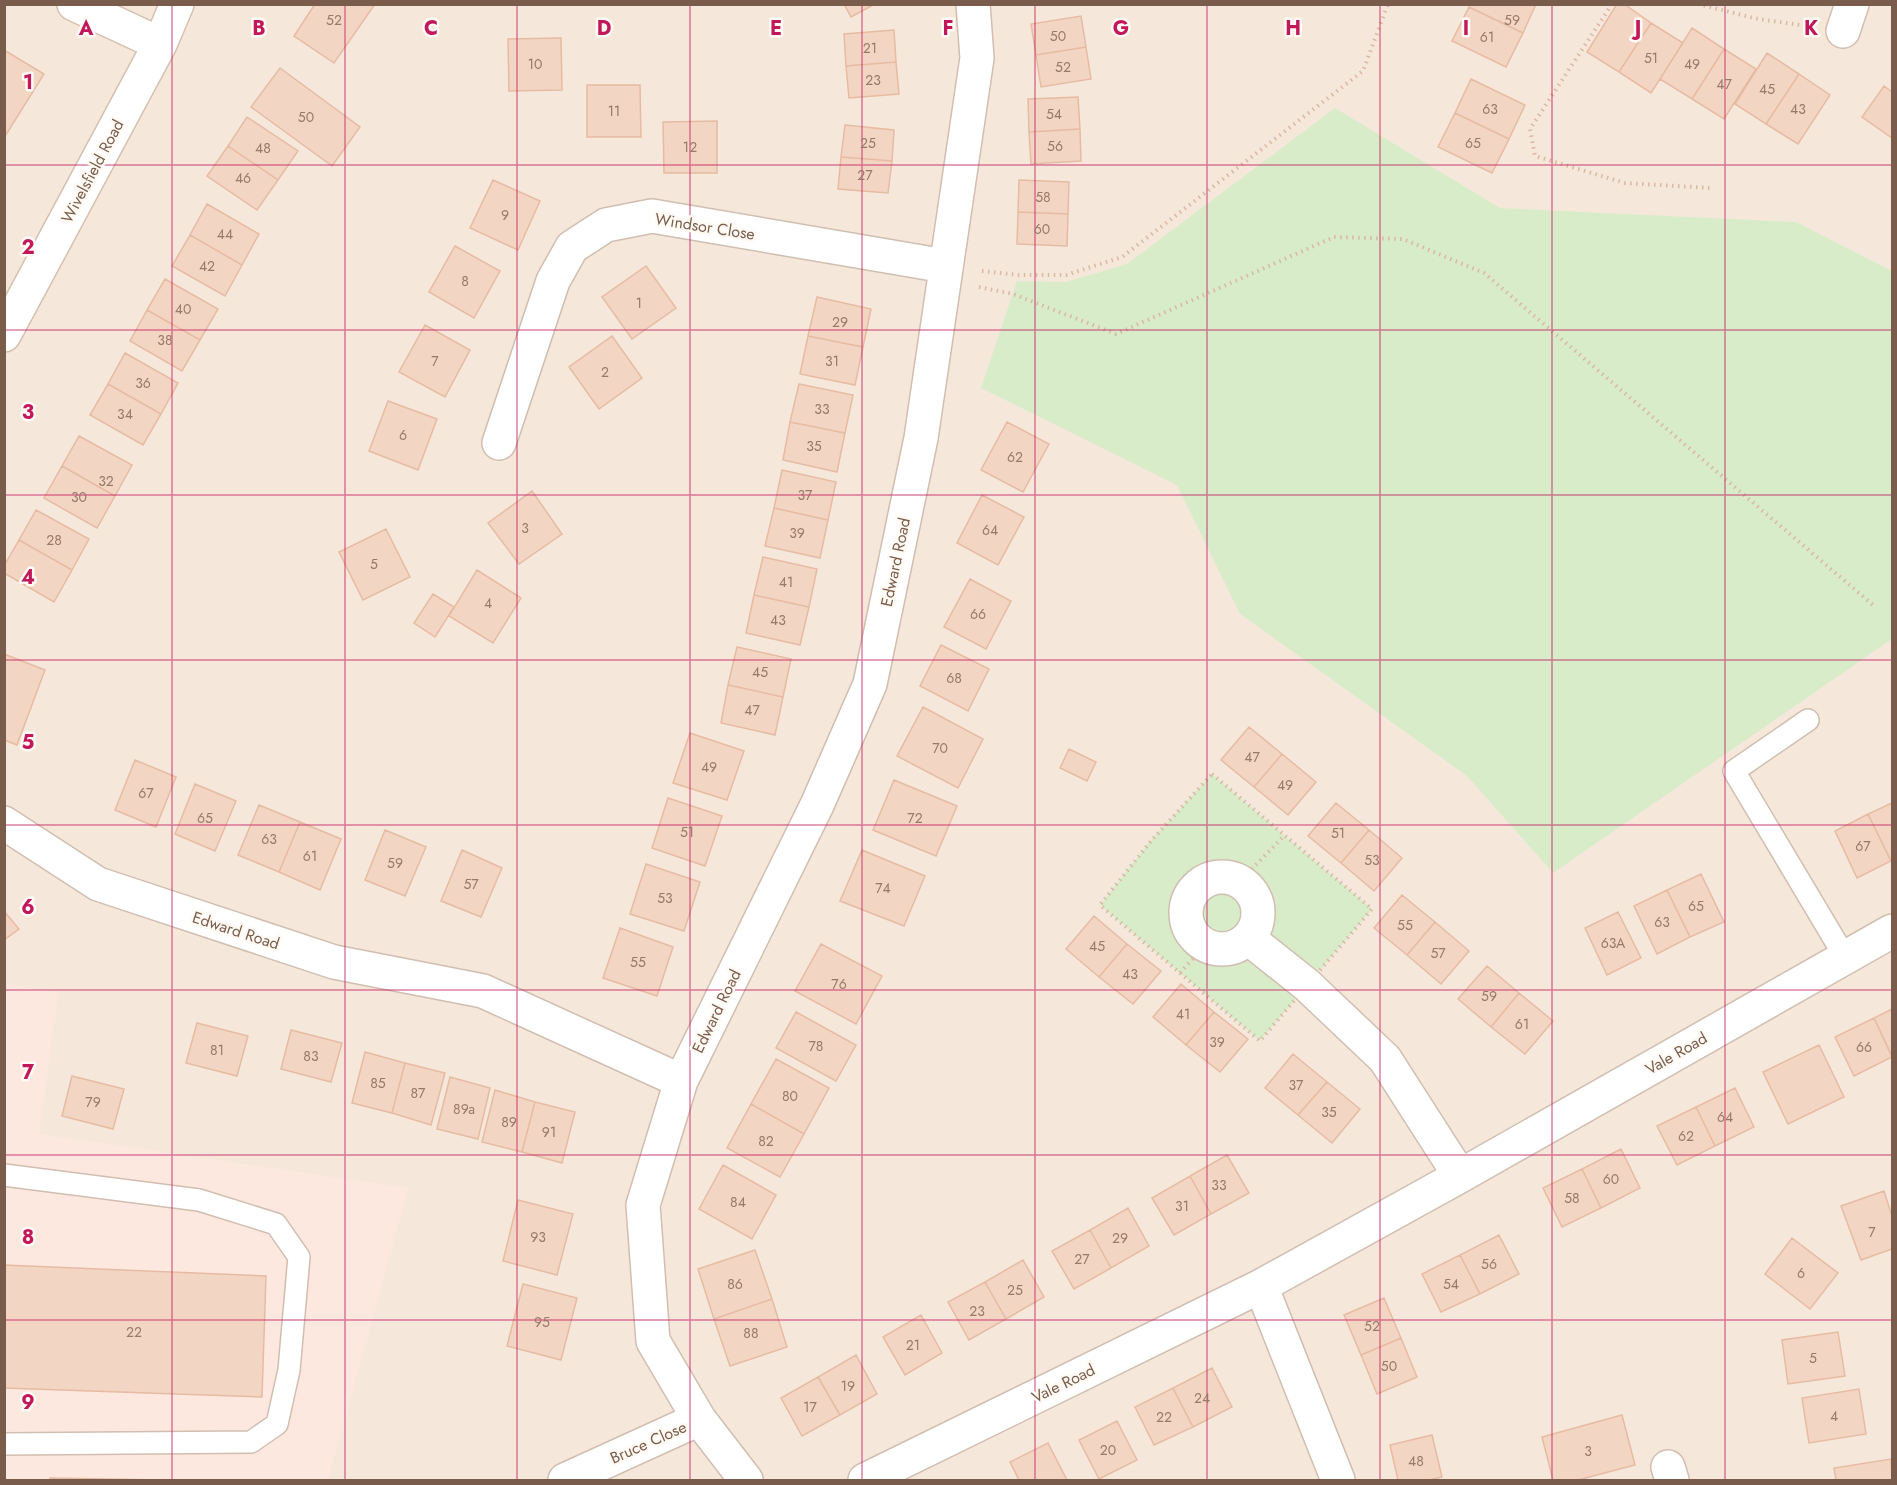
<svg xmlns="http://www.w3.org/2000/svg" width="1897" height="1485" font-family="Jost,sans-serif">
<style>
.residential{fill:#f5e8da}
.commercial{fill:#fde8e0}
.green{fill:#d8ecc9}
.building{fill:#f3d5c3;stroke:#e6bba3;stroke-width:1.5}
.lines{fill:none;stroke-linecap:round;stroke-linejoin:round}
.lane-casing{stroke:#d1beb0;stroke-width:24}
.street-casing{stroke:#d1beb0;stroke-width:36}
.secondary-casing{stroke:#d6c0b0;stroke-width:36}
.path{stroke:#d9b8a5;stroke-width:4;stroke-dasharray:1.5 4.5;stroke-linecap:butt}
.lane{stroke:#fff;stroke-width:21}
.street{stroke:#fff;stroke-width:33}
.secondary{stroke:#fff;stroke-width:33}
.grid{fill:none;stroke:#c2185b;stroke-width:1.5;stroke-opacity:0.55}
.labels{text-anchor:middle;stroke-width:5;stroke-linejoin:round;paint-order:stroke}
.number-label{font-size:14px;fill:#987a6a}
.street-label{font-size:16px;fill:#7a5c4d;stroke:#fffaf3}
.grid-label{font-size:20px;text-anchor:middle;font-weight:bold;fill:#c2185b;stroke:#fffaf3;stroke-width:5;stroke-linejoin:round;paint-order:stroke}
</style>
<rect width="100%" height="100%" fill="#fdf6ec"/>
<path class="residential" d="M5,5H1892V1480H5Z"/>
<path class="commercial" d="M4,983L58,993L39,1134L408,1188L328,1480H5Z"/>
<path class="green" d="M1335,108L1500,208L1796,222L1892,271V639L1553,873L1467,776L1240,614L1177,485L981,388L1017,281L1066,282L1127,264Z
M1212,774L1372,909L1260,1041L1100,905L1151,840Z"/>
<path class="building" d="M315,4H375L334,63L294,36Z
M844,4H875L851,17Z
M1470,4H1536L1523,33L1469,7Z
M1617,4H1624L1651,23L1619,72L1587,52Z
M1469,7L1523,33L1506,67L1452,41Z
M1081,16L1086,47L1036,55L1031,24Z
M1651,23L1683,43L1651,93L1619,72Z
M1692,28L1724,49L1692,99L1660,79Z
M894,30L896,62L846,66L844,34Z
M561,38L562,90L509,91L508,39Z
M1086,47L1091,79L1041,87L1036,55Z
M1724,49L1756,69L1724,119L1692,99Z
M4,50L44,74L4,138Z
M1767,53L1799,74L1766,124L1735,104Z
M896,62L899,94L849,98L846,66Z
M280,68L360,127L332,166L251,107Z
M1799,74L1830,95L1798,144L1766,124Z
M1471,79L1525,105L1509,139L1455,113Z
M587,85H640L641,137H587Z
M1884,86L1892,92V138L1862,117Z
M1078,97L1080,129L1029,132L1028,99Z
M1455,113L1509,139L1492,173L1438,147Z
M247,117L298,151L278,180L228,146Z
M717,121V173H664L663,122Z
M845,125L894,130L892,161L841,157Z
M1080,129L1081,161L1031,164L1029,132Z
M228,146L278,180L257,210L207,176Z
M841,157L892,161L888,193L838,189Z
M493,180L540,201L518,250L470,228Z
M1019,180L1069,182L1068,214L1018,212Z
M207,204L259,234L242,265L190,235Z
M1018,212L1068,214L1067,246L1017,244Z
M190,235L242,265L225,296L172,266Z
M455,246L500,271L474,318L429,292Z
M646,266L676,308L632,339L602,297Z
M165,279L218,309L200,340L147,310Z
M817,297L871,309L863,347L808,336Z
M147,310L200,340L182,371L130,341Z
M425,325L470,350L445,397L399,372Z
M612,336L642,378L599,409L569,367Z
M808,336L863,347L855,385L800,374Z
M125,353L178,383L161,414L108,384Z
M108,384L161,414L143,445L90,415Z
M799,384L853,395L845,433L790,422Z
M388,401L437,419L418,470L369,451Z
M790,422L845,433L837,472L783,460Z
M1007,422L1049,444L1023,492L981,470Z
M79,436L132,465L115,496L62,466Z
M62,466L115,496L97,528L44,498Z
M782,470L836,482L828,520L774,508Z
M532,491L562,534L519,564L488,523Z
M982,495L1024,517L998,565L957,543Z
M774,508L828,520L820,558L765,546Z
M36,510L89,539L72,570L19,540Z
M386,529L410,577L363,600L339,552Z
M19,540L72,570L54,602L4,573V566Z
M763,557L817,569L809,607L754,595Z
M477,570L521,598L493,643L449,616Z
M970,579L1011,601L986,649L944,627Z
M433,594L454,607L435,637L414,623Z
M754,595L809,607L800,645L746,633Z
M941,645L989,669L968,711L920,686Z
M737,647L791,659L783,697L728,685Z
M4,654L45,670L17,745L4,740Z
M728,685L783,697L775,735L721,723Z
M923,707L983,739L958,788L897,756Z
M1249,727L1282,754L1254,787L1221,760Z
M690,733L744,751L727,800L673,783Z
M1069,749L1096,762L1087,781L1060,768Z
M1282,754L1316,782L1288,815L1254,787Z
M135,760L176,777L156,827L115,810Z
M894,780L957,806L936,856L873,830Z
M195,784L236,801L215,851L175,834Z
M668,798L722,816L705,866L652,848Z
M1336,803L1369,830L1341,863L1308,836Z
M1892,803V861H1891L1868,814Z
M259,805L300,822L279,872L238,855Z
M1868,814L1891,861L1857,878L1835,831Z
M300,822L341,839L320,890L279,872Z
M385,830L426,847L405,896L365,880Z
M1369,830L1402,858L1374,891L1341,863Z
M462,850L502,868L481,917L441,901Z
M862,850L925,876L904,926L840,901Z
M646,864L700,882L684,931L630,914Z
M1701,874L1724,922L1690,937L1667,890Z
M1667,890L1690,937L1657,954L1634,906Z
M1402,895L1435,922L1407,955L1374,928Z
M4,911L19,929L4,940Z
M1618,912L1641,958L1607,975L1585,928Z
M1094,916L1127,944L1099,977L1066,949Z
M1435,922L1469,951L1441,984L1407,955Z
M620,928L673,947L657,996L603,978Z
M821,944L882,976L856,1024L795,991Z
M1127,944L1161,971L1133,1004L1099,977Z
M1487,966L1519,993L1491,1027L1458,999Z
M1181,984L1214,1012L1186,1045L1153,1017Z
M1519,993L1553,1021L1525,1054L1491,1027Z
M1892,1009V1056L1874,1018Z
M796,1012L856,1045L836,1081L776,1048Z
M1214,1012L1248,1039L1220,1072L1186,1045Z
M1874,1018L1892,1057L1854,1076L1835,1037Z
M197,1023L248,1036L237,1076L186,1063Z
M291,1030L342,1043L331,1082L281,1069Z
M1819,1045L1844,1097L1788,1124L1763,1072Z
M365,1052L405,1063L392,1113L352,1103Z
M1293,1054L1327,1082L1298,1115L1265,1088Z
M776,1059L829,1088L804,1134L751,1104Z
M405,1063L445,1073L431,1125L392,1113Z
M72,1076L124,1089L113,1129L62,1116Z
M450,1077L490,1088L478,1139L437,1129Z
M1327,1082L1360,1109L1332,1143L1298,1115Z
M1735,1088L1754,1127L1715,1146L1696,1107Z
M495,1090L535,1102L522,1152L482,1142Z
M535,1102L575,1112L562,1163L522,1152Z
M751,1104L804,1134L780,1177L727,1148Z
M1696,1107L1715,1146L1677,1165L1657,1126Z
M1621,1149L1640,1188L1601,1208L1582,1169Z
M1227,1155L1249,1193L1211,1214L1190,1176Z
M723,1165L776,1195L752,1239L699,1209Z
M1582,1169L1601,1208L1562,1227L1543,1188Z
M1190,1176L1211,1214L1174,1235L1152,1198Z
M1884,1191L1892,1216V1249L1861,1260L1841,1206Z
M518,1200L573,1214L557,1275L503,1261Z
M1128,1208L1149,1246L1111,1268L1090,1230Z
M1090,1230L1111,1268L1074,1289L1052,1251Z
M1499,1235L1519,1274L1480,1294L1460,1255Z
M1792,1238L1838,1273L1810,1309L1765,1274Z
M755,1250L772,1299L714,1319L698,1269Z
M1460,1255L1480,1294L1441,1312L1422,1274Z
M1023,1260L1044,1297L1006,1319L985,1282Z
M4,1265L266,1276L262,1397L4,1388Z
M985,1282L1006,1319L969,1340L948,1302Z
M523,1284L577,1298L561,1360L507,1346Z
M1384,1298L1401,1338L1361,1355L1344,1315Z
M772,1299L787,1347L730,1366L714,1319Z
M921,1315L942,1353L905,1375L883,1337Z
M1838,1332L1845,1376L1788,1384L1782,1340Z
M1401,1338L1417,1377L1377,1394L1361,1355Z
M856,1355L877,1394L840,1415L818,1377Z
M1212,1368L1232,1407L1193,1427L1173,1388Z
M818,1377L840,1415L802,1436L781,1398Z
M1173,1388L1193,1427L1154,1445L1135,1407Z
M1859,1389L1866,1434L1809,1443L1802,1398Z
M1622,1415L1635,1465L1578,1480H1553L1542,1437Z
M1117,1421L1137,1460L1099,1479L1079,1440Z
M1432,1435L1442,1477L1429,1480H1398L1390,1445Z
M1048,1443L1067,1480H1019L1010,1462Z
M1891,1459L1892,1480H1836L1834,1468Z
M50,1478L161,1480H50Z"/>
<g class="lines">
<g class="lane-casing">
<path id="lane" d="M1808,720L1734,771L1845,957
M4,1175L199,1200L276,1224L299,1257L289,1370L277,1424L251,1442L4,1444"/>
</g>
<g class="street-casing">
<path id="street" d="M1843,31L1852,4
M499,443L553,281L572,247L606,225L652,216L945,266
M4,823L98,884L334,962L483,991L681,1081
M1186 913a36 36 0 1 1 72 0a36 36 0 1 1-72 0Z
M1248,938L1307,985L1385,1059L1460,1176
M1261,1286L1338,1480
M1668,1467L1672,1480
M565,1480L699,1419
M746,1480L699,1419L653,1341L643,1205L681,1081L817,805L870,684L921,438L977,58L973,4
M865,1480L1261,1286L1460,1176L1892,931"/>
</g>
<g class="secondary-casing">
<path id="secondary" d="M74,4L160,44
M4,335L160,44L177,4"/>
</g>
<path class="path" d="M1612,4L1530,129L1535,156L1625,183L1711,188
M1698,4L1758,19L1807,26
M982,271L1019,275H1066L1122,257L1363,71L1388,4
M979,287L1013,294L1116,334L1334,237L1403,239L1484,273L1873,605
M1212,774L1372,909L1260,1041L1100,905L1151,841Z
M1239,882L1285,835
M1180,973L1205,945"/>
<use href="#lane" class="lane"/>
<use href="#street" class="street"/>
<use href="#secondary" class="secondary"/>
</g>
<path class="grid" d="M172,4V1480M345,4V1480M517,4V1480M690,4V1480M862,4V1480M1035,4V1480M1207,4V1480M1380,4V1480M1552,4V1480M1725,4V1480M4,165H1892M4,330H1892M4,495H1892M4,660H1892M4,825H1892M4,990H1892M4,1155H1892M4,1320H1892"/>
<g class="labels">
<g class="number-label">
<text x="334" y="25">52</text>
<text x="1512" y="25">59</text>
<text x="1058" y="41">50</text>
<text x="1487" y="42">61</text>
<text x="870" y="53">21</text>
<text x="1651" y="63">51</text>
<text x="535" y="69">10</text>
<text x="1692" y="69">49</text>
<text x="1063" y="72">52</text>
<text x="873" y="85">23</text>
<text x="1724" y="89">47</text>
<text x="1767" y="94">45</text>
<text x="1490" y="114">63</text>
<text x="1798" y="114">43</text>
<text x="614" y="116">11</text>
<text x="1054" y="119">54</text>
<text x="306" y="122">50</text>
<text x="868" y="148">25</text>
<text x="1473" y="148">65</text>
<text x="1055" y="151">56</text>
<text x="690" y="152">12</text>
<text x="263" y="153">48</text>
<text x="865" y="180">27</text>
<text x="243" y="183">46</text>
<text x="1043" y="202">58</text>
<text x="505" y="220">9</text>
<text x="1042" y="234">60</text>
<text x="225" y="239">44</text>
<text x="207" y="271">42</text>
<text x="465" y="286">8</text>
<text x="639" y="308">1</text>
<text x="183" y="314">40</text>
<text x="840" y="327">29</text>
<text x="165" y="345">38</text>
<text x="435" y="366">7</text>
<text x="832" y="366">31</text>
<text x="605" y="377">2</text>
<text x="143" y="388">36</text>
<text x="822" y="414">33</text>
<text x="125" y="419">34</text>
<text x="403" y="440">6</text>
<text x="814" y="451">35</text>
<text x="1015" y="462">62</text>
<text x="106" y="486">32</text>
<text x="805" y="500">37</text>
<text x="79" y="502">30</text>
<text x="525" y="533">3</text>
<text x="990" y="535">64</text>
<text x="797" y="538">39</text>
<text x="54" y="545">28</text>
<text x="374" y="569">5</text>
<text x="786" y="587">41</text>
<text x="488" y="608">4</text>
<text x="978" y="619">66</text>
<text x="778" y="625">43</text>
<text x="760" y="677">45</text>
<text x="954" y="683">68</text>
<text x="752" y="715">47</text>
<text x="940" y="753">70</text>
<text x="1252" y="762">47</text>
<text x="709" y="772">49</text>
<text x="1285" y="790">49</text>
<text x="146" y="798">67</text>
<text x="205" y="823">65</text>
<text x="915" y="823">72</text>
<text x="687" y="837">51</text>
<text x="1338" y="838">51</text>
<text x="269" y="844">63</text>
<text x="1863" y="851">67</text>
<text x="310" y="861">61</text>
<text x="1372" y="865">53</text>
<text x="395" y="868">59</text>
<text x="471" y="889">57</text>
<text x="883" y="893">74</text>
<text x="665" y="903">53</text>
<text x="1696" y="911">65</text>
<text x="1662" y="927">63</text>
<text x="1405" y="930">55</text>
<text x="1613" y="948">63A</text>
<text x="1097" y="951">45</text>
<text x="1438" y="958">57</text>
<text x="638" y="967">55</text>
<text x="1130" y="979">43</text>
<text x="839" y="989">76</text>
<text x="1489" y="1001">59</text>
<text x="1183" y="1019">41</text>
<text x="1522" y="1029">61</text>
<text x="1217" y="1047">39</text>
<text x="816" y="1051">78</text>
<text x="1864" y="1052">66</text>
<text x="217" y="1055">81</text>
<text x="311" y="1061">83</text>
<text x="378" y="1088">85</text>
<text x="1296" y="1090">37</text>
<text x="418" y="1098">87</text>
<text x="790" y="1101">80</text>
<text x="93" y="1107">79</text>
<text x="464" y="1114">89a</text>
<text x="1329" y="1117">35</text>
<text x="1725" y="1122">64</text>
<text x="509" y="1127">89</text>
<text x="549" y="1137">91</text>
<text x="1686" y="1141">62</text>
<text x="766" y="1146">82</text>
<text x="1611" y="1184">60</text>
<text x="1219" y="1190">33</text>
<text x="1572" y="1203">58</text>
<text x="738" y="1207">84</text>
<text x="1182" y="1211">31</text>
<text x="1872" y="1237">7</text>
<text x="538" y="1242">93</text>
<text x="1120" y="1243">29</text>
<text x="1082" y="1264">27</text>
<text x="1489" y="1269">56</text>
<text x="1801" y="1278">6</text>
<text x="735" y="1289">86</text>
<text x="1451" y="1289">54</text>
<text x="1015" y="1295">25</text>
<text x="977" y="1316">23</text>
<text x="542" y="1327">95</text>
<text x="1372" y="1331">52</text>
<text x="134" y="1337">22</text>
<text x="751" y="1338">88</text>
<text x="913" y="1350">21</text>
<text x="1813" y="1363">5</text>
<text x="1389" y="1371">50</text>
<text x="848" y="1391">19</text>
<text x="1202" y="1403">24</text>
<text x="810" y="1412">17</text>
<text x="1834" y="1421">4</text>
<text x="1164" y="1422">22</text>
<text x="1108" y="1455">20</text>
<text x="1588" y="1456">3</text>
<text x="1416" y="1466">48</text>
</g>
<g class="street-label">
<text transform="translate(92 171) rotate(-62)" y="6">Wivelsfield Road</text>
<text transform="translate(705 226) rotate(9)" y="6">Windsor Close</text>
<text transform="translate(895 562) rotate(-78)" y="6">Edward Road</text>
<text transform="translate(236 930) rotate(18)" y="6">Edward Road</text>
<text transform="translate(716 1011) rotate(-64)" y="6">Edward Road</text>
<text transform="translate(1676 1053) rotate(-30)" y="6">Vale Road</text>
<text transform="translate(1063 1383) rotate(-26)" y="6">Vale Road</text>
<text transform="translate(648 1442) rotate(-24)" y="6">Bruce Close</text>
</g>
</g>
<g class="grid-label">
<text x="86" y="35">A</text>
<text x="259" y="35">B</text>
<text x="431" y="35">C</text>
<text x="604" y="35">D</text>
<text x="776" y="35">E</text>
<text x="948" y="35">F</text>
<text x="1121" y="35">G</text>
<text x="1293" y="35">H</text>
<text x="1466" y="35">I</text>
<text x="1638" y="35">J</text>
<text x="1811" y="35">K</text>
<text x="28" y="89">1</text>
<text x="28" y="254">2</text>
<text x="28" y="419">3</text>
<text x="28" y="584">4</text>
<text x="28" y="749">5</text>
<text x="28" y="914">6</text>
<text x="28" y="1079">7</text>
<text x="28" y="1244">8</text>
<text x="28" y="1409">9</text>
</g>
<rect width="1897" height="1485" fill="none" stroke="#7a5c4d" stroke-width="12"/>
</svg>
